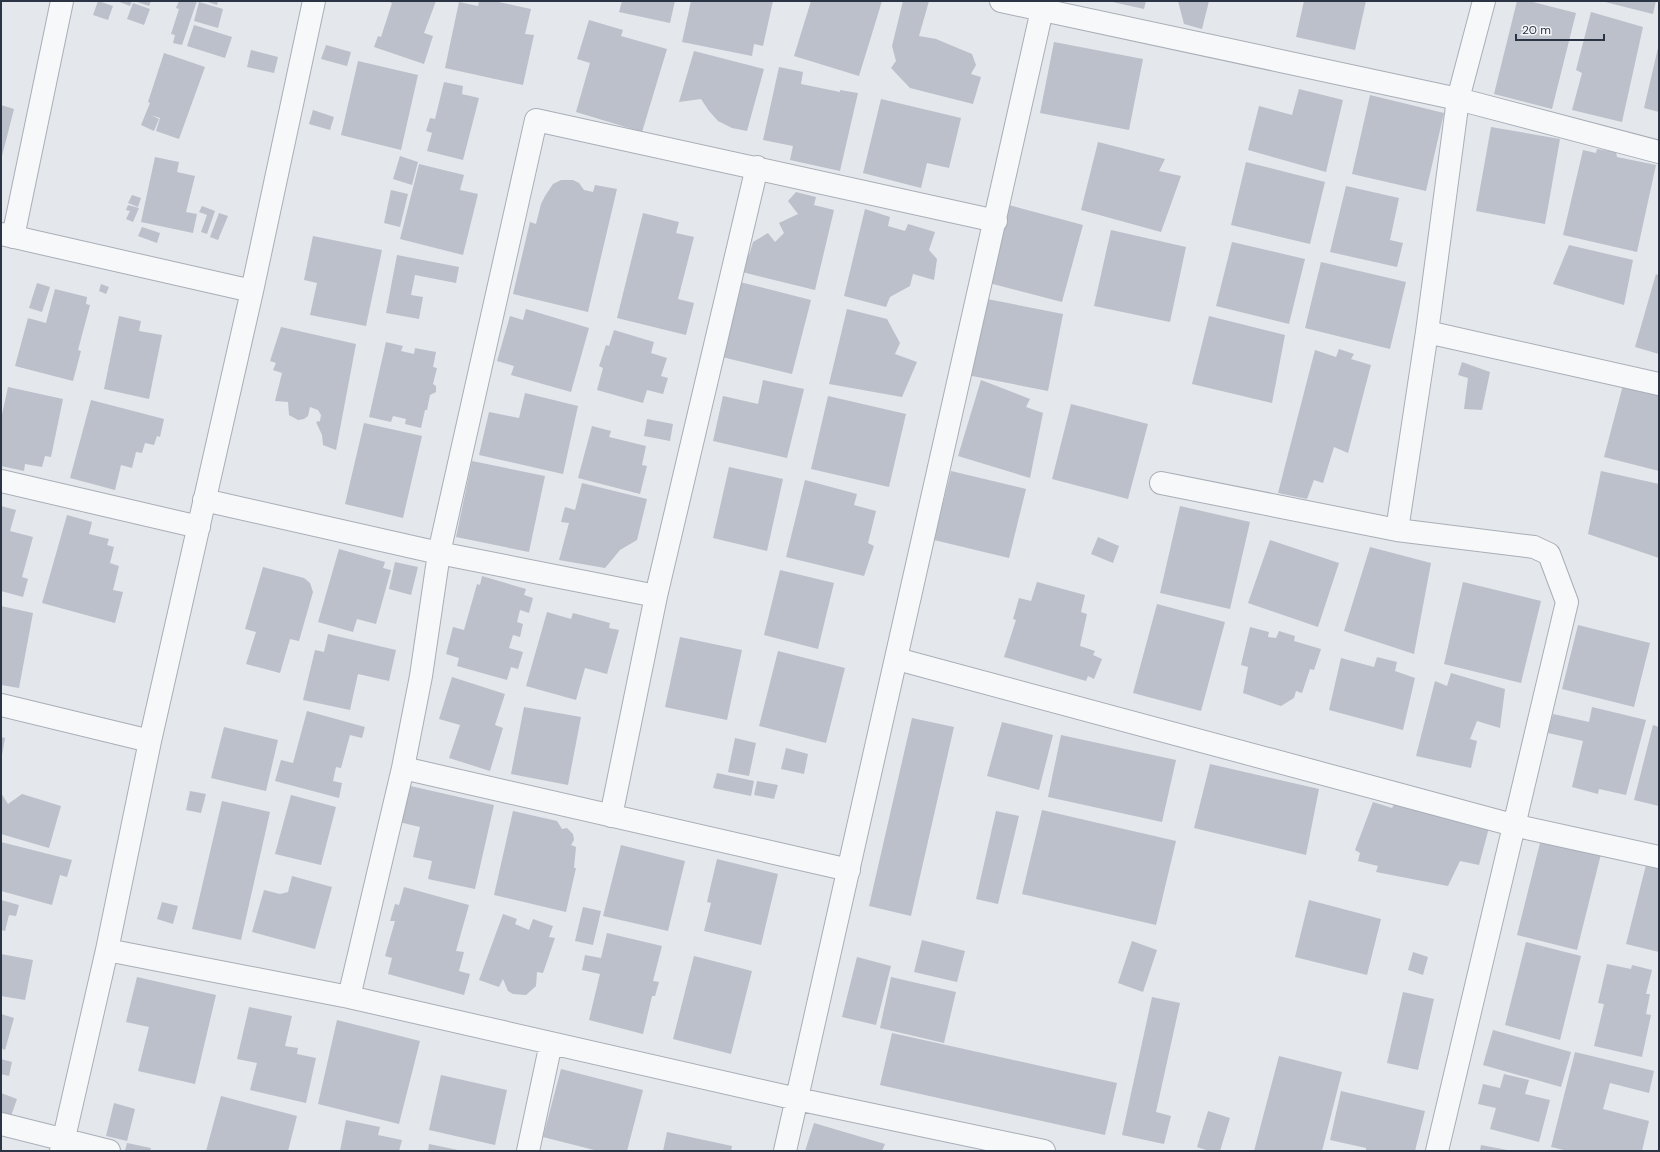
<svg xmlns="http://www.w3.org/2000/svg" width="1660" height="1152" font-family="'DM Sans',sans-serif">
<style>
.building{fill:#bbc0ca}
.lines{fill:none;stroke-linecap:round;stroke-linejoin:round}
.street-casing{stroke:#a9aeb7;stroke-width:24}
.street{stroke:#f7f8fa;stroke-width:22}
</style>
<rect width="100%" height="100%" fill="#e4e7ec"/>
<path class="building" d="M98,1L113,6L108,20L93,15Z
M117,1H132L130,6Z
M134,1H151L149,6Z
M179,1H197L182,45L173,43L175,35L171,34L179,9L176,8Z
M205,1H218L217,5Z
M387,1H436L424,33L433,36L424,64L374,47L378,36L381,37L392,3Z
M479,1H494L531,9L525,34L534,35L523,85L445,68L459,2L478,6Z
M622,1H675L670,23L619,12Z
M691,1H773L763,46L754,44L752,56L682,42Z
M811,1H882L859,76L794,56Z
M903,1H929L919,36L936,39L972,54L976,65L971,74L981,77L973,104L910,88L891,68L896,61L892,46Z
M1108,1H1146L1144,9Z
M1178,1H1209L1202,29L1184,24Z
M1304,1H1366L1355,50L1296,37Z
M1517,1H1529L1576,13L1552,109L1494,94Z
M1601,1H1656L1653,14Z
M199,2L223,9L218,28L194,21Z
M133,3L150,9L144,25L127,19Z
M1591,12L1643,27L1622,122L1572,110L1582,73L1576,70Z
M589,20L623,30L621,36L667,49L642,132L576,112L590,63L577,59Z
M194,25L232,37L225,58L187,46Z
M1054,42L1143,59L1129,130L1040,113Z
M326,45L351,52L347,66L321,59Z
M1658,48H1659V112L1644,108Z
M251,50L278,57L274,73L247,67Z
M694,51L764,69L747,131L732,128L718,121L709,111L701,99L679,102Z
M164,53L205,67L179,139L156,131L160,118L151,115L159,119L154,131L141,125L150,103L148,102Z
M358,61L418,75L401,150L341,135Z
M779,67L803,72L801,84L840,92V90L858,93L840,171L790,160L793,146L763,140Z
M444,82L463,86L462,94L479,98L463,160L427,151L432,133L426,131L430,118L435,119Z
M1299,89L1343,100L1326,172L1248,150L1259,106L1292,115Z
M1370,95L1444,113L1426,191L1352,174Z
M881,99L961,118L949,168L927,163L921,188L863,173Z
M1,105L14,109L2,156H1Z
M313,110L334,117L330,130L309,124Z
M1491,127L1560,139L1545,224L1476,211Z
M1098,142L1165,159L1159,171L1181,176L1161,232L1081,210Z
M1597,149L1616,152L1617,157L1656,165L1637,252L1563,235L1583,150L1596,153Z
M400,156L418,162L412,185L393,179Z
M155,157L179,162L177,172L195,176L186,212L197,214L193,233L141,222Z
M1246,162L1325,182L1310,244L1231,225Z
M419,164L464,175L460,190L478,194L463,255L400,239Z
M561,180H573L579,183L584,190L593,192L595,185L617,189L588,312L513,294L530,222L536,224L541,204L545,196L553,184Z
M1346,186L1399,198L1390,240L1403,243L1397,267L1330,252Z
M391,190L408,194L400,227L384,223Z
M796,192L816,197L814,205L834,210L815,290L742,272L746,254L749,255L753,242L768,233L775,242L784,233L779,223L798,214L788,201Z
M132,195L141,198L138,207L128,203Z
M1005,204L1083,225L1062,302L985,282Z
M128,205L139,208L133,222L126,219L130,211L126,210Z
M202,206L215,211L207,234L201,232L207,215L199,212Z
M865,209L890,217L888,226L905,231L908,224L935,232L929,250L937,259L934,280L913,274L910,286L890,297L886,307L844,296Z
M219,213L228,216L218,240L210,237Z
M643,213L679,222L676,233L694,237L678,299L694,303L686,335L617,318Z
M142,227L160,233L157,243L138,236Z
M1111,230L1186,247L1170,322L1094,306Z
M313,236L382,250L366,326L310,315L317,283L304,280Z
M1232,242L1305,259L1289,324L1216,306Z
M1569,245L1633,260L1624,305L1553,284Z
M397,255L459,267L456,283L415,275L411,295L423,297L419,319L386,313Z
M1321,262L1406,282L1390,349L1305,328Z
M1656,274L1659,276V354L1635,347Z
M740,282L811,300L792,374L722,357Z
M37,283L50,287L42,312L29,308Z
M101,284L109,287L106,294L99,291Z
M55,289L87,297L86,304L90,305L78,350L81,351L73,381L15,366L28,318L46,323Z
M982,298L1063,314L1048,391L967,375Z
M526,309L589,328L571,392L511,375L514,366L497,361L510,316L523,320Z
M847,309L887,319L900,343L895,354L917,362L902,397L829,384Z
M119,316L141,321L139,331L162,335L149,399L104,389Z
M1209,316L1285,335L1272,403L1192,384Z
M281,327L356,344L336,450L323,445L322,435L316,422L320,421L321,415L318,410L310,407L308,416L304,419L298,420L289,415L288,402L275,401L282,373L273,370L276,363L270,361Z
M614,330L654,342L651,353L667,358L661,376L668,378L663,394L647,390L643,403L597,390L603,368L599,366L606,345L609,346Z
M386,342L403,346L401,351L414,354L415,348L436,352L433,367L437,368L433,384L436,386V392L430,395L427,410H425L421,428L405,424L406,419L393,416L391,422L369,417Z
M1339,349L1354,354L1351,359L1371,365L1348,453L1334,447L1323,483L1314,480L1307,499L1278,493L1315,350L1336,357Z
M1462,362L1490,372L1482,410L1464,409L1468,378L1458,375Z
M763,380L804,389L787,458L713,441L723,396L758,404Z
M981,380L1030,399L1026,407L1043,413L1030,478L958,456Z
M1623,385L1659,393V471L1604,457Z
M8,387L63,399L51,457L45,456L42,467L25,464L24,471L1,466V419Z
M525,393L578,406L563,474L479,455L489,412L519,418Z
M828,396L906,414L889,487L811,469Z
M91,400L164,419L160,437L157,436L154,445L145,443L142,453L136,452L132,468L121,465L115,490L70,478Z
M1071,404L1148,424L1128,499L1052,479Z
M647,419L673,424L670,441L644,436Z
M364,423L422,436L403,518L345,504Z
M592,426L611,431L609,437L646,446L642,465L647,466L640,494L578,478Z
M472,461L545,476L529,552L456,537Z
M729,467L783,479L767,551L713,538Z
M951,471L1026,489L1009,558L934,540Z
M1601,471L1659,484V558L1588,534Z
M805,480L857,494L854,505L876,511L868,543L874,546L864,576L786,557Z
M582,483L647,499L637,540L620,550L605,568L559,560L569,523L561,522L565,507L575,510Z
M1,506L16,510L10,531L33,537L22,577L28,579L23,597L1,591Z
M1180,506L1250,522L1230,609L1160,593Z
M67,515L92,522L89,534L109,539L107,545L114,547L110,563L119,566L113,590L123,592L115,623L42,603Z
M1098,537L1119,546L1113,563L1091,554Z
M1270,540L1339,563L1318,627L1248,603Z
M1370,547L1431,563L1414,654L1344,631Z
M339,549L385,562L383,568L391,570L376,624L357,619L353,632L318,622Z
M395,562L418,567L411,595L389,589Z
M263,567L304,578L310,583L313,592L299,641L290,639L280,673L246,664L256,632L245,629Z
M780,570L834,583L818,649L764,635Z
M482,576L526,589L524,595L533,598L529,613L520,610L517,622L523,624L520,637L513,635L509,648L523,652L518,669L511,667L507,680L457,666L459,658L446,654L453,627L464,630L477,584L480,585Z
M1037,582L1085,595L1081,612L1087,614L1080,646L1095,651L1093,655L1102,659L1094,679L1088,676L1086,681L1004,657L1016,620L1013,619L1019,598L1031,601Z
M1463,582L1541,601L1521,683L1444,664Z
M1157,604L1225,622L1201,711L1133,693Z
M1,606L33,613L19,688L1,685Z
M547,612L571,619L573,613L610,623L609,628L619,630L607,674L585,668L576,700L526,686Z
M1578,625L1650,643L1634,707L1562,689Z
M1250,627L1269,632L1268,637L1276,638L1279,631L1295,636L1294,641L1321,649L1314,670L1310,669L1302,693L1296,691L1294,698L1281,706L1243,693L1248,667L1241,665Z
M328,634L396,650L389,681L358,674L350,710L303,700L315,650L324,652Z
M680,637L742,650L727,720L665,707Z
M778,651L845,668L826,743L759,726Z
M1377,657L1397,662L1395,671L1415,678L1403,730L1329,710L1341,658L1374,667Z
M1451,673L1505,689L1500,728L1477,721L1470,739L1477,741L1471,768L1416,756L1435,681L1447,686Z
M452,677L505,694L495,725L503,728L490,771L449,758L460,725L439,719Z
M524,707L581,717L568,785L511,774Z
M1592,707L1646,720L1626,795L1599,789L1598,794L1572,787L1583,741L1548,733L1553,714L1589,722Z
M307,711L365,727L362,738L350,735L341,768L336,767L333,781L342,783L339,798L275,781L281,760L293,763Z
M912,718L954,727L911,916L869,906Z
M1002,722L1053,735L1039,790L987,776Z
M1653,725L1659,727V806L1634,800Z
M224,727L278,740L266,791L211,778Z
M1061,735L1176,760L1162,822L1048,797Z
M1,737L5,738L2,755H1Z
M735,738L756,743L749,776L728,772Z
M786,748L808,754L804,774L781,769Z
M1210,764L1319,789L1306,855L1194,828Z
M717,773L754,781L751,796L713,788Z
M757,781L778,785L774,799L754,795Z
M406,785L494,805L475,889L428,879L432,861L413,857L420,827L399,822Z
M190,791L206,794L201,813L186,810Z
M1,793L8,804L22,794L61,806L49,848L1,834Z
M291,795L336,807L321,865L275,854Z
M222,801L270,812L241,940L192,929Z
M1396,801L1490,824L1479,865L1460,861L1448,886L1376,872L1378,866L1358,861L1360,853L1355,850L1373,802L1392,808Z
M1042,810L1176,841L1156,925L1022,894Z
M513,811L557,821L562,829L567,828L573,834L574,840L571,845L576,847L574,868H576L566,912L494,895Z
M996,811L1019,816L998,904L976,899Z
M1541,839L1601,854L1577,950L1517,935Z
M1,842L72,860L67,877L60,875L52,905L1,891Z
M621,845L685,861L668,931L603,916Z
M717,859L778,874L761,945L704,931L711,903L707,902Z
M1646,865L1659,868V952L1626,944Z
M292,876L332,887L315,949L252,932L264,890L280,894L288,892Z
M404,887L469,905L456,951L464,952L459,971L470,974L464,995L388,974L392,958L385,956L395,921H390L395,904L399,905Z
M1,900L19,905L16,916L9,915L5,931L1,930Z
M1309,900L1381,919L1367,975L1295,957Z
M162,902L178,906L173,924L157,919Z
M583,907L601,911L593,945L575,941Z
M503,914L517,919L515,924L529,930L533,919L553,926L549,937L555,938L543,973L537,972L536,986L526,995L513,994L508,991L503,979L499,987L479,980Z
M607,933L662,946L653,981L659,982L655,996H652L643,1034L589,1020L600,974L582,970L585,955L601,958Z
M922,940L965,951L957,982L914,972Z
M1132,941L1157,950L1143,992L1118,983Z
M1526,942L1581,956L1560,1040L1505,1025Z
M1413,952L1428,957L1423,975L1408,970Z
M1,954L33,960L25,1000L1,996Z
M694,956L752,971L731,1054L673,1039Z
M857,957L891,966L876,1025L842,1017Z
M1607,964L1631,969L1632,965L1652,970L1646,994H1650L1646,1014L1651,1015L1642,1057L1594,1046L1604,1004L1598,1003Z
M137,977L216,995L195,1084L138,1071L149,1027L126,1022Z
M891,977L956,992L944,1043L880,1028Z
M1403,992L1434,999L1418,1070L1387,1063Z
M1152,997L1180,1003L1156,1112L1171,1116L1164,1144L1122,1135Z
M249,1007L292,1016L285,1046L298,1048L297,1054L316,1058L306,1103L250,1090L257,1063L237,1059Z
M1,1014L14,1018L5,1050L1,1048Z
M337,1020L420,1041L399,1124L318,1104Z
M1493,1030L1571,1052L1561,1087L1483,1065Z
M892,1033L1117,1083L1105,1135L880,1085Z
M1575,1052L1654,1071L1649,1093L1610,1083L1603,1109L1649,1121L1642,1151H1568L1551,1147Z
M1279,1056L1342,1072L1322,1151H1254Z
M1,1059L12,1062L9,1076L1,1074Z
M561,1069L643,1090L627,1151H598L543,1137Z
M1504,1074L1529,1080L1525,1094L1550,1100L1539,1142L1490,1129L1496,1108L1478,1104L1483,1084L1500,1088Z
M441,1075L507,1090L495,1145L429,1130Z
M1341,1091L1425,1111L1415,1151H1366V1148L1330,1140Z
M1,1093L17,1099L11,1116L1,1112Z
M221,1096L297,1116L288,1151H206Z
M114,1103L135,1109L127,1141L106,1136Z
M1208,1111L1230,1118L1220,1151H1209L1197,1147Z
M346,1120L380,1127L378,1135L402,1140L399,1151H340Z
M814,1123L885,1144L882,1151H805Z
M667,1132L732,1146L731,1151H663Z
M127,1143L151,1148L150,1151H125Z
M429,1144L458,1150V1151H428Z
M1481,1145L1507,1150V1151H1480Z"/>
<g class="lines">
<g class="street-casing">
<path id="street" d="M1001,1L1458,99L1659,152
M1,234L252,291
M13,237L62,1
M1427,332L1659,384
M1,481L199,527
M1161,483L1397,530L1534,547L1549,554L1567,602L1437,1151
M204,500L439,553L656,596
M1397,530L1427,332L1458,99L1484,1
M897,659L1513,825L1659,857
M1,705L150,741
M403,768L849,870
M611,816L656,596L757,167
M107,950L349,997L797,1099L1044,1151
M349,997L403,768L421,676L439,553L536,120L996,221
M1,1124L109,1151
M61,1151L107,950L150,741L252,291L314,1
M528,1151L551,1043
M785,1151L1044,1"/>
</g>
<use href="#street" class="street"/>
</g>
<rect width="1660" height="1152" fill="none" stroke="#2b3445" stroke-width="4"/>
<path d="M1516 34v6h88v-6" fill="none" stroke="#2b3445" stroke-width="2"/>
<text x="1522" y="34" font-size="12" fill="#2b3445" stroke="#f4f6f9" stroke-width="3" paint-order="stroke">20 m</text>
</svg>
